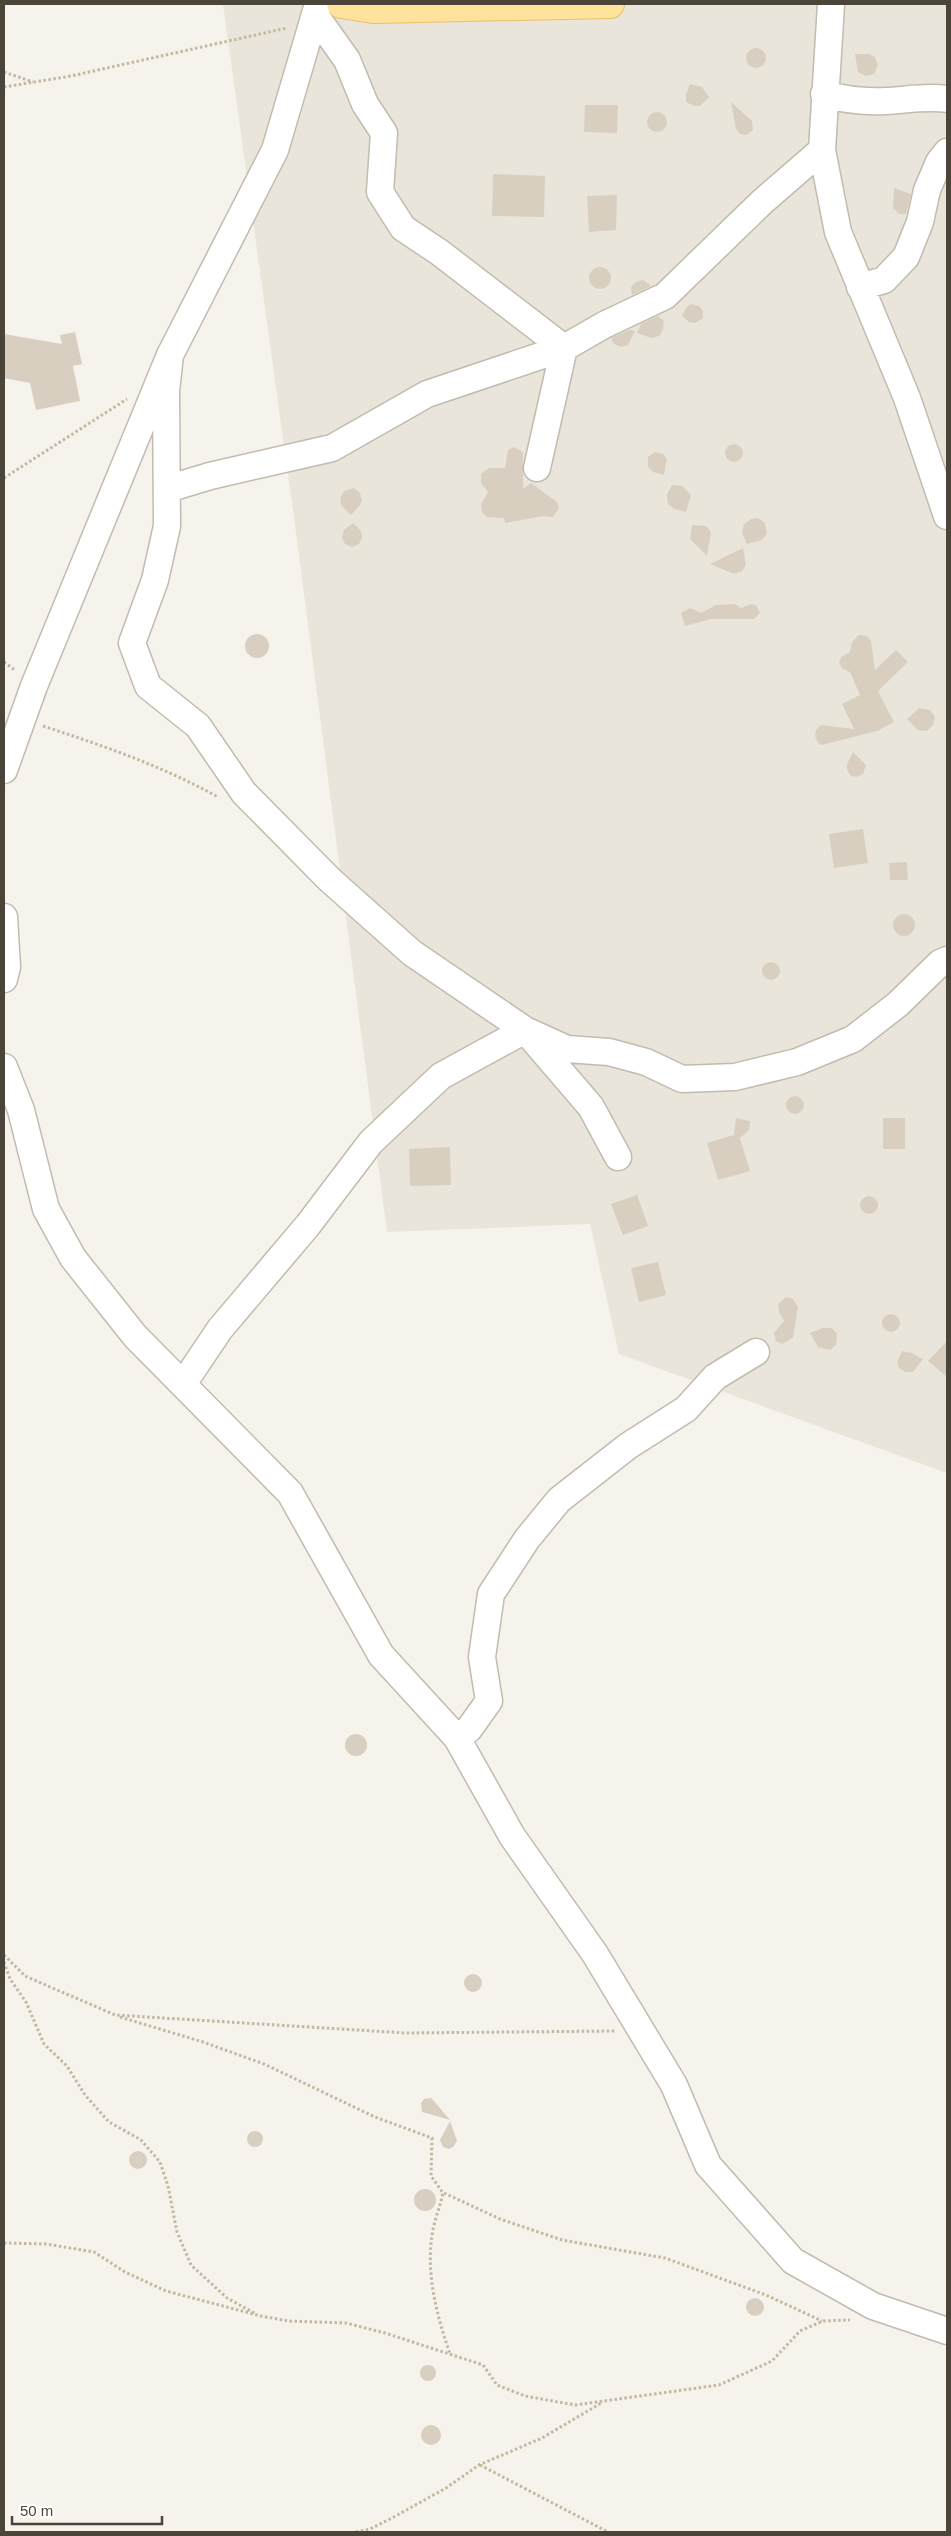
<svg xmlns="http://www.w3.org/2000/svg" width="951" height="2536" font-family="Helvetica,sans-serif">
<style>
.residential{fill:#eae5da}
.building{fill:#d8cfc1}
.lines{fill:none;stroke-linecap:round;stroke-linejoin:round}
.minor-casing{stroke:#c2bbae;stroke-width:29}
.major-casing{stroke:#e6c16a;stroke-width:30}
.path{stroke:#c4b79f;stroke-width:3;stroke-dasharray:2.5 2.5;stroke-linecap:butt}
.minor{stroke:#fff;stroke-width:26}
.major{stroke:#ffe39c;stroke-width:28}
</style>
<rect width="100%" height="100%" fill="#f6f3ec"/>
<path class="residential" d="M223,4H947V1473L619,1354L590,1224L387,1232L297,540Z"/>
<path class="building" d="M746 58a10 10 0 1 1 20 0a10 10 0 1 1-20 0Z
M855,54H869L875,57L878,65L874,74L866,76L858,72Z
M690,84L702,87L709,97L700,106H694L686,102V94Z
M731,102L752,121L753,130L747,135L740,134L736,129Z
M585,105H618L617,133L584,132Z
M647 122a10 10 0 1 1 20 0a10 10 0 1 1-20 0Z
M493,174L545,176L544,217L492,216Z
M894,188L911,194L906,214H899L893,208Z
M617,195L616,230L589,232L587,196Z
M589 278a11 11 0 1 1 22 0a11 11 0 1 1-22 0Z
M643,280L651,286L632,295L631,287L636,282Z
M691,304L699,306L703,311V318L695,323L689,322L682,316L686,308Z
M658,316L664,321L663,330L659,336L651,338L637,333L641,324Z
M629,330L635,331L628,345L621,347L614,344L611,338Z
M75,332L82,364L73,366L80,401L36,410L30,383L4,378V334L62,344L60,335Z
M725 453a9 9 0 1 1 18 0a9 9 0 1 1-18 0Z
M514,447L523,452V489L531,483L557,502L559,508L553,517L543,516L505,523L504,518L487,517L482,512L481,504L488,492L481,483V474L489,468H505L508,450Z
M655,452L663,454L667,459L664,475L653,472L648,467V457Z
M672,485L682,486L691,495L686,512L674,509L668,504L667,495Z
M354,488L360,493L362,500L360,505L351,515L341,505L340,498L344,491Z
M758,518L765,523L767,533L762,540L747,544L742,533L744,524L751,519Z
M353,523L361,531L362,538L359,544L352,547L345,544L342,538L344,530Z
M692,525L706,526L711,532L707,556L690,539Z
M743,548L746,565L742,571L734,574L710,564Z
M735,604L741,608L751,604L756,605L760,613L754,619H711L685,626L681,613L690,608L704,614L701,613L716,605Z
M245 646a12 12 0 1 1 24 0a12 12 0 1 1-24 0Z
M859,635L867,636L871,641L875,670L896,650L908,662L878,691L894,722L877,731L822,745L818,743L815,736L816,730L821,725L854,729L842,704L860,695L850,672L843,669L839,664L841,657L850,652L852,642Z
M919,708L930,710L935,717L933,725L927,731L918,730L907,719Z
M853,752L866,765L863,774L857,777L851,776L847,770V764Z
M863,829L868,863L834,868L829,834Z
M907,862L908,880H890L889,863Z
M893 925a11 11 0 1 1 22 0a11 11 0 1 1-22 0Z
M762 971a9 9 0 1 1 18 0a9 9 0 1 1-18 0Z
M786 1105a9 9 0 1 1 18 0a9 9 0 1 1-18 0Z
M736,1118L750,1121L749,1130L740,1138L750,1171L718,1180L707,1143L734,1135Z
M883,1118H905V1149H883Z
M450,1147L451,1185L410,1186L409,1149Z
M637,1195L648,1226L623,1235L611,1204Z
M860 1205a9 9 0 1 1 18 0a9 9 0 1 1-18 0Z
M658,1262L666,1295L639,1302L631,1268Z
M786,1297L793,1299L798,1307L793,1338L782,1344L776,1341L774,1333L784,1321L779,1312L778,1304Z
M882 1323a9 9 0 1 1 18 0a9 9 0 1 1-18 0Z
M823,1328H832L837,1334L836,1345L830,1350L818,1347L810,1333Z
M947,1341V1377L928,1361Z
M902,1351L912,1353L923,1359L913,1372H905L899,1368L897,1362Z
M345 1745a11 11 0 1 1 22 0a11 11 0 1 1-22 0Z
M464 1983a9 9 0 1 1 18 0a9 9 0 1 1-18 0Z
M431,2098L434,2101L450,2120L422,2112L421,2103L424,2099Z
M450,2121L457,2141L453,2147L449,2149L443,2147L440,2140Z
M247 2139a8 8 0 1 1 16 0a8 8 0 1 1-16 0Z
M129 2160a9 9 0 1 1 18 0a9 9 0 1 1-18 0Z
M414 2200a11 11 0 1 1 22 0a11 11 0 1 1-22 0Z
M746 2307a9 9 0 1 1 18 0a9 9 0 1 1-18 0Z
M420 2373a8 8 0 1 1 16 0a8 8 0 1 1-16 0Z
M421 2435a10 10 0 1 1 20 0a10 10 0 1 1-20 0Z"/>
<g class="lines">
<g class="minor-casing">
<path id="minor" d="M831,4L822,150L838,232L907,398L947,516
M315,15L347,60L365,104L384,133L380,192L403,228L439,252L564,348
M824,94C845,100 864,102 886,101C906,100 926,96 947,99
M860,287L884,280L906,257L920,222L927,190L939,162L947,152
M170,355L166,391L167,526L155,580L132,643L148,686L198,726L244,793L330,880L412,953L525,1030L591,1107L618,1157
M537,468L564,348L604,325L665,296L762,202L822,150
M167,489L210,476L332,448L427,394L564,348
M4,770L34,686L170,355L275,150L318,4
M4,917L7,967L4,979
M4,1067L21,1110L46,1209L73,1258L135,1336L290,1493L381,1655L457,1738L512,1836L595,1954L674,2085L708,2165L793,2261L873,2306L947,2331
M183,1384L220,1329L308,1225L371,1142L441,1076L525,1030L567,1049L609,1052L646,1062L682,1079L735,1077L797,1062L853,1039L898,1004L940,963L947,960
M457,1738L469,1729L489,1701L482,1657L491,1594L527,1539L559,1500L628,1446L686,1409L715,1377L756,1352"/>
</g>
<g class="major-casing">
<path id="major" d="M341,4L373,9L610,4"/>
</g>
<path class="path" d="M4,72L33,82
M4,87L71,76L287,28
M4,478L127,399
M4,662L16,671
M43,726C104,746 162,766 218,797
M4,1955L25,1976L115,2015L406,2033L615,2031
M4,1962L10,1979L26,2002L44,2044L67,2066L85,2095L109,2122L141,2140L160,2162L168,2186L177,2232L191,2265L227,2298L256,2314
M120,2017L203,2042L264,2064L375,2117L432,2138L431,2176L443,2193C440,2207 434,2221 432,2235C426,2275 437,2316 450,2354
M444,2193L500,2219L562,2240L665,2258L766,2295L822,2321
M4,2243L46,2244L94,2252L125,2272L166,2291L261,2316L288,2321L346,2323L385,2333L483,2365L497,2385L525,2396L575,2405L719,2385L772,2361L800,2331L823,2321L850,2320
M480,2465L608,2532
M356,2532L370,2529L392,2518L446,2488L479,2465L542,2438L603,2402"/>
<use href="#minor" class="minor"/>
<use href="#major" class="major"/>
</g>
<rect width="951" height="2536" fill="none" stroke="#4b4439" stroke-width="10"/>
<path d="M12 2516v8h150v-8" fill="none" stroke="#4b4439" stroke-width="2.5"/>
<text x="20" y="2516" font-size="15" fill="#4b4439" stroke="#ffffff" stroke-width="4" paint-order="stroke">50 m</text>
</svg>
